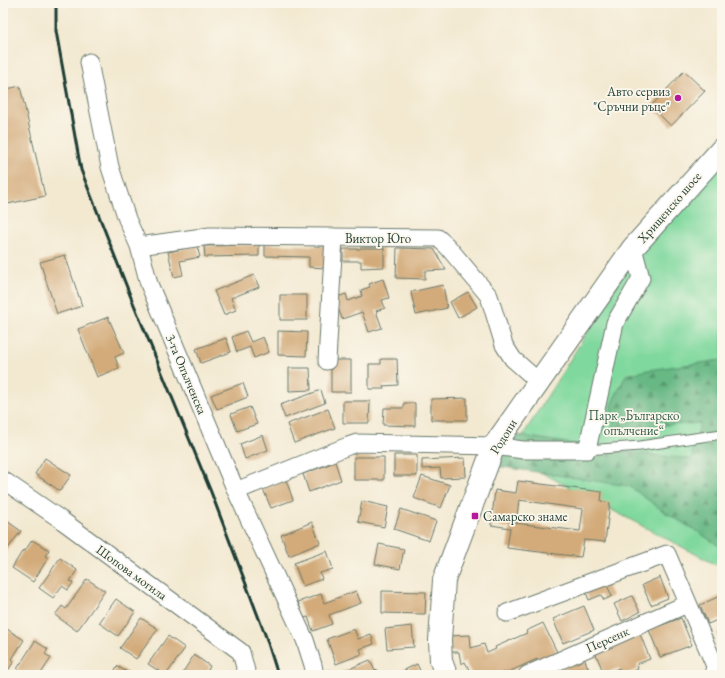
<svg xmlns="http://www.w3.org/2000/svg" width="725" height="678" font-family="'EB Garamond',serif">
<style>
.green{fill:#7fd89d;stroke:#4f8a68}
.forest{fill:url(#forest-firs);stroke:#437a5c}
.building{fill:#d3ab7a;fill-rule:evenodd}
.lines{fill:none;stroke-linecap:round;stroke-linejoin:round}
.service-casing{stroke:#69796b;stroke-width:11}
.minor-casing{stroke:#69796b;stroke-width:19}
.tertiary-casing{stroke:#69796b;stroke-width:24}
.service{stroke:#fff;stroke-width:9}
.minor{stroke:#fff;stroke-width:17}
.tertiary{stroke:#fff;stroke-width:22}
.rail{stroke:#1f3d34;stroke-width:3}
.poi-dot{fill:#b5179e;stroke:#fbf7ec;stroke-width:1.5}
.labels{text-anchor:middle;stroke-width:3.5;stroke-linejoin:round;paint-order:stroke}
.poi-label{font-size:13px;fill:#1f3d34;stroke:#fbf7ec;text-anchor:end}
.street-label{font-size:13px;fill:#1f3d34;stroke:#fbf7ec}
.park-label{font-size:13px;fill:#325c49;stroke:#fbf7ec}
</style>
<defs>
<pattern id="forest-firs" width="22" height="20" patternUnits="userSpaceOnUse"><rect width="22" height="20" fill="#67b884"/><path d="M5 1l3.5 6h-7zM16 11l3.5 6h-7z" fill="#54976d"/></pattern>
</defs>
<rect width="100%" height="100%" fill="#fbf7ec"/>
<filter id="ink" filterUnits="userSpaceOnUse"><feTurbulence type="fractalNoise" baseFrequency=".025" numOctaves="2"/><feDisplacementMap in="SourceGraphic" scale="8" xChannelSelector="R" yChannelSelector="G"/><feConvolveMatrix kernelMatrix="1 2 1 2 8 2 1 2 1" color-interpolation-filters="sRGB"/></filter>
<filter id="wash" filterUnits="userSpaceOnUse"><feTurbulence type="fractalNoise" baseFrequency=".012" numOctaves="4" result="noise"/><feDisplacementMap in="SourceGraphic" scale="16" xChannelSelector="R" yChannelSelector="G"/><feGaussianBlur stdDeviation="0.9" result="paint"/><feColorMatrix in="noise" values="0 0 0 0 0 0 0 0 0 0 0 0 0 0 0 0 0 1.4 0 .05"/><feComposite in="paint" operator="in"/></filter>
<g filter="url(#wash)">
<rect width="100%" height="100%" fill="#f3e9d1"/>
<path class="green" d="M722,160V568L510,456L633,259Z"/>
<path class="forest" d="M722,360V548L697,531L666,513L629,486L490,465L510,434L617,451L691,459L700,423L614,428L611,405L626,375L648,370Z"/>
<g id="blocks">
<path class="building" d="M684,71L705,91L671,126L651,106Z
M20,86L45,196L3,205V90Z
M265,244L326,246L325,268L309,267V257L265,256Z
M259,245V256L205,257L204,246Z
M197,246L200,257L180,261L183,275L174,277L168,252Z
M360,248H384V267L361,268V261H343V249H360Z
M397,248L434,249L446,270L425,271V279L396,278Z
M65,255L82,306L57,314L40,262Z
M254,275L259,287L231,298L236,310L224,315L214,291Z
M383,279L389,298L382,300L385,308L376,311L382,328L369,332L362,312L342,319L335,298L346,294L348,301L362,296L361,290L370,287L369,284Z
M443,285L447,308L416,315L411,292Z
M468,292L477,307L458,318L450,302Z
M280,295H307V320H280Z
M108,317L124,353L115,357L119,368L97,377L78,329Z
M246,331L251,342L263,337L269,352L254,358L250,347L237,352L232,337Z
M278,331L307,332L306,356L278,355Z
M226,338L231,352L201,363L196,349Z
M381,359H397L398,385L383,386L384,389H369V364H381Z
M331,360H351V392H331Z
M289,368H310L311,390L289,391Z
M243,383L248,397L217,409L211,395Z
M321,390L325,403L285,418L280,405Z
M467,398V420H431V399Z
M343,401H370L369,423H343Z
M404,403H415V426L383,425L384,408H404Z
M250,407L257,424L237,431L231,414Z
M328,409L335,428L294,443L287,424Z
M263,435L268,450L245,459L240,444Z
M394,455H417V476H394Z
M354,457H384V480H354Z
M45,458L71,475L60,491L35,474Z
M465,458L466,477L441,478L440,468L422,469V460Z
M335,462L341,480L309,492L303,474Z
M422,476L450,485L441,508L414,498Z
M286,480L293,500L271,508L263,489Z
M518,481L602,492L601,501L610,503L605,542L584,540L581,557L507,548L510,528L491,525L495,490L516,493ZM519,500L583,509L580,531L516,523Z
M362,501L388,507L384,527L358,522Z
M401,509L436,521L429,541L394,529Z
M4,519L21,531L3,555V521Z
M312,522L320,543L289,556L281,535Z
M32,540L49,550L45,556L48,558L33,582L12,568L23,550L25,551Z
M379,544L404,549L400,569L375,564Z
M327,551L333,569L320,573L322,579L303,586L294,563Z
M60,558L77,570L70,581L73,583L68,590L62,586L53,598L39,588Z
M660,577L668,598L651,605L642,585Z
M87,579L105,591L77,631L55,615L62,606L66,609Z
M605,581L612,596L604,600L601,595L589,600L585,590Z
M356,591L361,603L329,615L332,624L313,631L308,617L304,618L298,602L321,594L324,603Z
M382,591L426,592L425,614L382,613Z
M722,595V618L708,624L700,605Z
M632,596L640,612L622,621L614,604Z
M116,599L135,612L118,636L99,623Z
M584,606L594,630L563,643L553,619Z
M141,618L158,629L136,659L120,648Z
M681,618L692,645L660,657L649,630Z
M543,623L557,652L538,661L537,659L504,674V672L498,675H472L465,662L461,664L459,652H449V636L470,635L471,648L484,644L487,653L496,649L495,647L527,633L526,631Z
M412,626L414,647L387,649L385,629Z
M7,629L24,640L12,659L14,661L5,675L3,674V635Z
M354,629L358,639L371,634L374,644L360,649L362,654L336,664L327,639Z
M722,631V645L717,633Z
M640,634L650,659L637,664L638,669L624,675H622L619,668L604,674L595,652Z
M168,636L185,648L166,675H165L148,664Z
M35,641L48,649L45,654L51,658L40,675H27L17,669Z
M194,655L210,666L208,670L212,673L211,675H181Z
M584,658L591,675H560L558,670Z
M370,660L375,671L378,670L380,675H335Z
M417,664L422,675H394Z
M117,666L132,675H115L113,674Z
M330,670L332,675H317Z"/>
</g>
</g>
<g filter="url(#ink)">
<use href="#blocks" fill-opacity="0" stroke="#69796b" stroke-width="1"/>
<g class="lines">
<g class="service-casing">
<path id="service" d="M587,450L640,446L722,434"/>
</g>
<g class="minor-casing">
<path id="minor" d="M89,62L110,167L127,219L139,246L149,284L236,491L305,640L313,665L315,675
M139,246L210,236L438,238L447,246L489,296L504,345L513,359L539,382
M327,361L334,237
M3,480L60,519L241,652L247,675
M236,491L348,446L357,443L494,446L523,450H587L615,323L641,278L633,248
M507,613L667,554L715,666L713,675
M527,675L687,604"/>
</g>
<g class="tertiary-casing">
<path id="tertiary" d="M446,675L441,661L440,640L444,580L494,446L633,248L722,149"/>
</g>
<use href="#service" class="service"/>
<use href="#minor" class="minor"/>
<use href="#tertiary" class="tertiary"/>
<path class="rail" d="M56,3V31L81,170L130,295L211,492L266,637L278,675"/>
</g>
</g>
<g class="poi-dot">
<circle cx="678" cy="98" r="4"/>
<rect x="471" y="512" width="8" height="8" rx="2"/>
</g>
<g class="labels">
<g class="poi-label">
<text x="670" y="96">Авто сервиз<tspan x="670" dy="15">"Сръчни ръце"</tspan></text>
<text x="483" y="521" text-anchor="start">Самарско знаме</text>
</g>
<g class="street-label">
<text transform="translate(669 207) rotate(-49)" y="5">Хрищенско шосе</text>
<text x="378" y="243">Виктор Юго</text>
<text transform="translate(187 374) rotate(67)" y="5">3-та Опълченска</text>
<text transform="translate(503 436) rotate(-58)" y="5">Родопи</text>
<text transform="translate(132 572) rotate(36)" y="5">Шопова могила</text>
<text transform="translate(607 639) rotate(-24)" y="5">Персенк</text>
</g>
<g class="park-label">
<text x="634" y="420">Парк „Българско<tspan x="634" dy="15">опълчение“</tspan></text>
</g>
</g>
<rect width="725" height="678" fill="none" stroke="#fbf7ec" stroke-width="16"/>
</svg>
